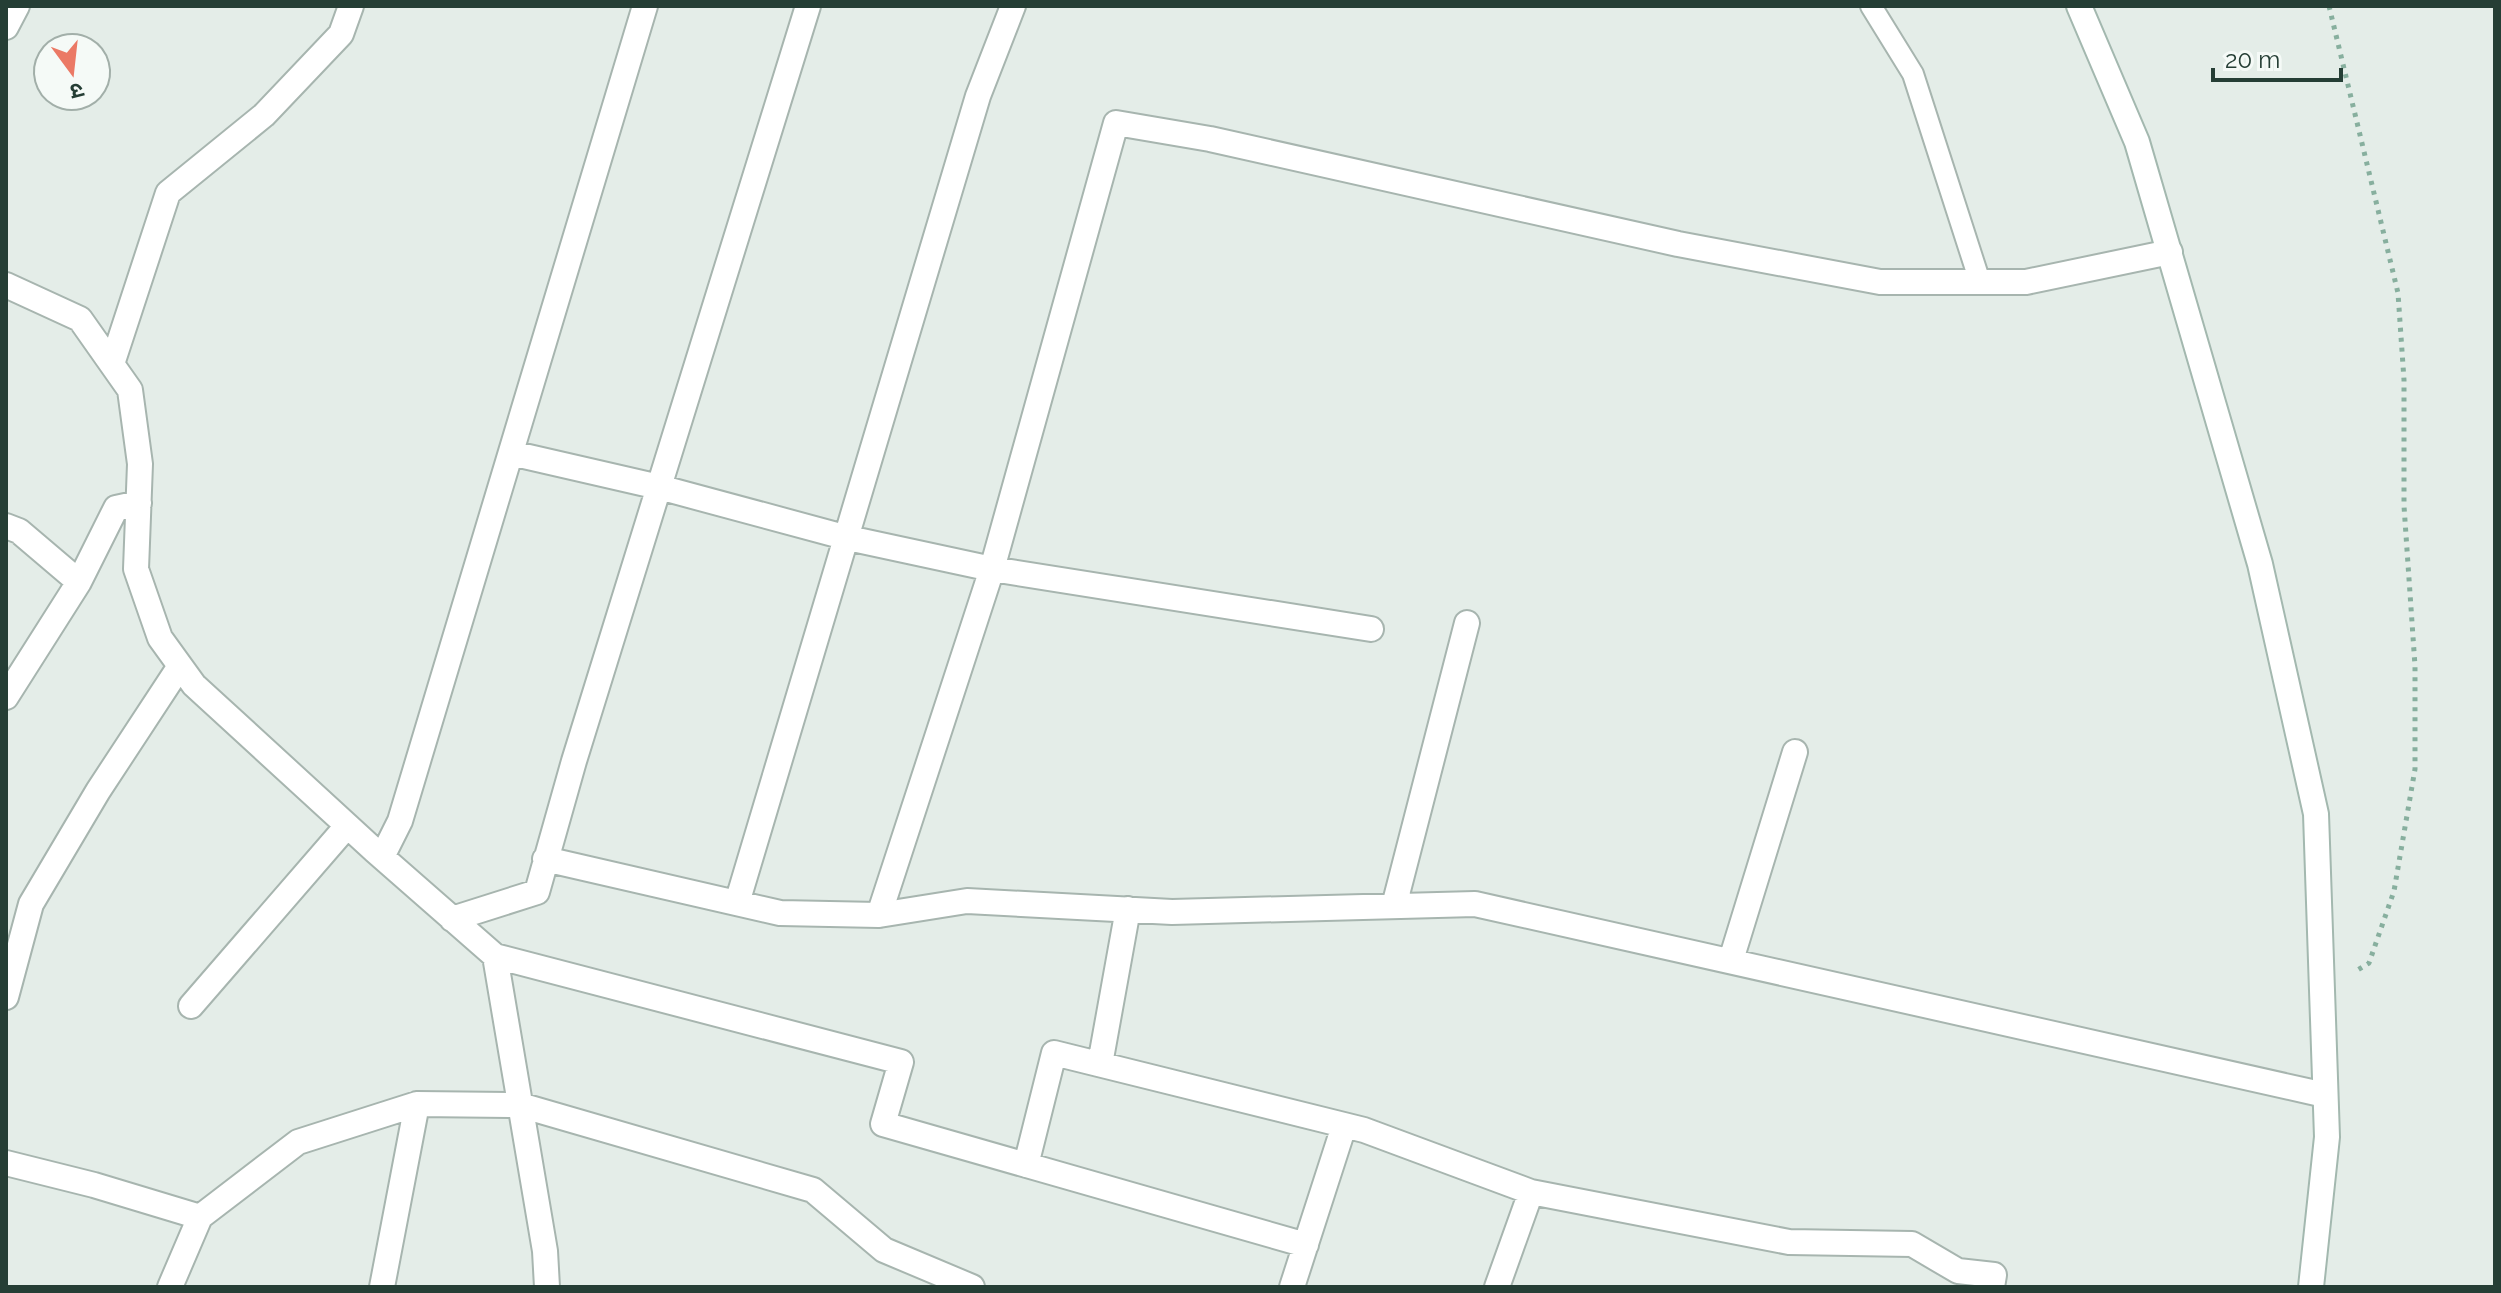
<svg xmlns="http://www.w3.org/2000/svg" width="2501" height="1293" font-family="Raleway,'Noto Sans Devanagari',sans-serif">
<style>
.lines{fill:none;stroke-linecap:round;stroke-linejoin:round}
.service-casing{stroke:#a7b5af;stroke-width:24}
.minor-casing{stroke:#a7b5af;stroke-width:28}
.secondary-casing{stroke:#a3b8af;stroke-width:28}
.path{stroke:#87af9e;stroke-width:5;stroke-dasharray:4 6;stroke-linecap:butt}
.service{stroke:#fff;stroke-width:20}
.minor{stroke:#fff;stroke-width:24}
.secondary{stroke:#fff;stroke-width:24}
</style>
<rect width="100%" height="100%" fill="#e4ede8"/>
<g class="lines">
<g class="service-casing">
<path id="service" d="M1871,6L1913,74L1980,282"/>
</g>
<g class="minor-casing">
<path id="minor" d="M6,27L17,6
M6,285L80,319L130,390L140,464L136,569L160,638L194,685L374,850L495,956L545,1251L547,1287
M112,364L168,193L264,115L341,34L351,6
M511,453L659,487L848,538L992,569L1371,629
M6,526L19,531L79,582
M6,697L79,582L116,508L139,503
M382,857L400,821L645,6
M545,859L780,913L879,915L967,901L1172,912L1475,904L2325,1095
M737,903L978,96L1013,6
M1394,906L1467,623
M879,915L992,569L1116,123L1210,139L1678,244L1880,282H2026L2170,252
M452,919L537,892L574,761L808,6
M495,956L901,1062L883,1124L1306,1245
M1731,960L1795,752
M6,997L31,904L98,791L180,666
M191,1006L347,826
M1100,1064L1128,909
M6,1163L94,1185L200,1217
M1026,1165L1054,1053L1364,1130L1531,1192L1789,1242L1912,1244L1958,1271L1994,1275L1992,1287
M170,1287L200,1217L298,1142L417,1104L520,1105L813,1190L884,1250L972,1287
M382,1287L417,1104
M1292,1287L1344,1126
M1497,1287L1531,1192"/>
</g>
<g class="secondary-casing">
<path id="secondary" d="M2079,6L2137,142L2260,564L2316,814L2327,1137L2311,1287"/>
</g>
<path class="path" d="M2329,6L2398,293L2404,380V506L2415,666V769L2394,891L2369,963L2356,971"/>
<use href="#service" class="service"/>
<use href="#minor" class="minor"/>
<use href="#secondary" class="secondary"/>
</g>
<rect width="2501" height="1293" fill="none" stroke="#253e35" stroke-width="16"/>
<g transform="translate(72 72) rotate(165)"><circle r="38" fill="#f5faf7" stroke="#a2afa9" stroke-width="2"/>
<path d="M0-6L14 30L0 20L-14 30Z" fill="#eb7965"/>
<text y="-12" font-size="22" font-weight="bold" text-anchor="middle" fill="#253e35">उ</text>
</g>
<path d="M2213 68v12h128v-12" fill="none" stroke="#253e35" stroke-width="4"/>
<text x="2225" y="68" font-size="24" fill="#253e35" stroke="#f5faf7" stroke-width="6" paint-order="stroke">20 m</text>
</svg>
